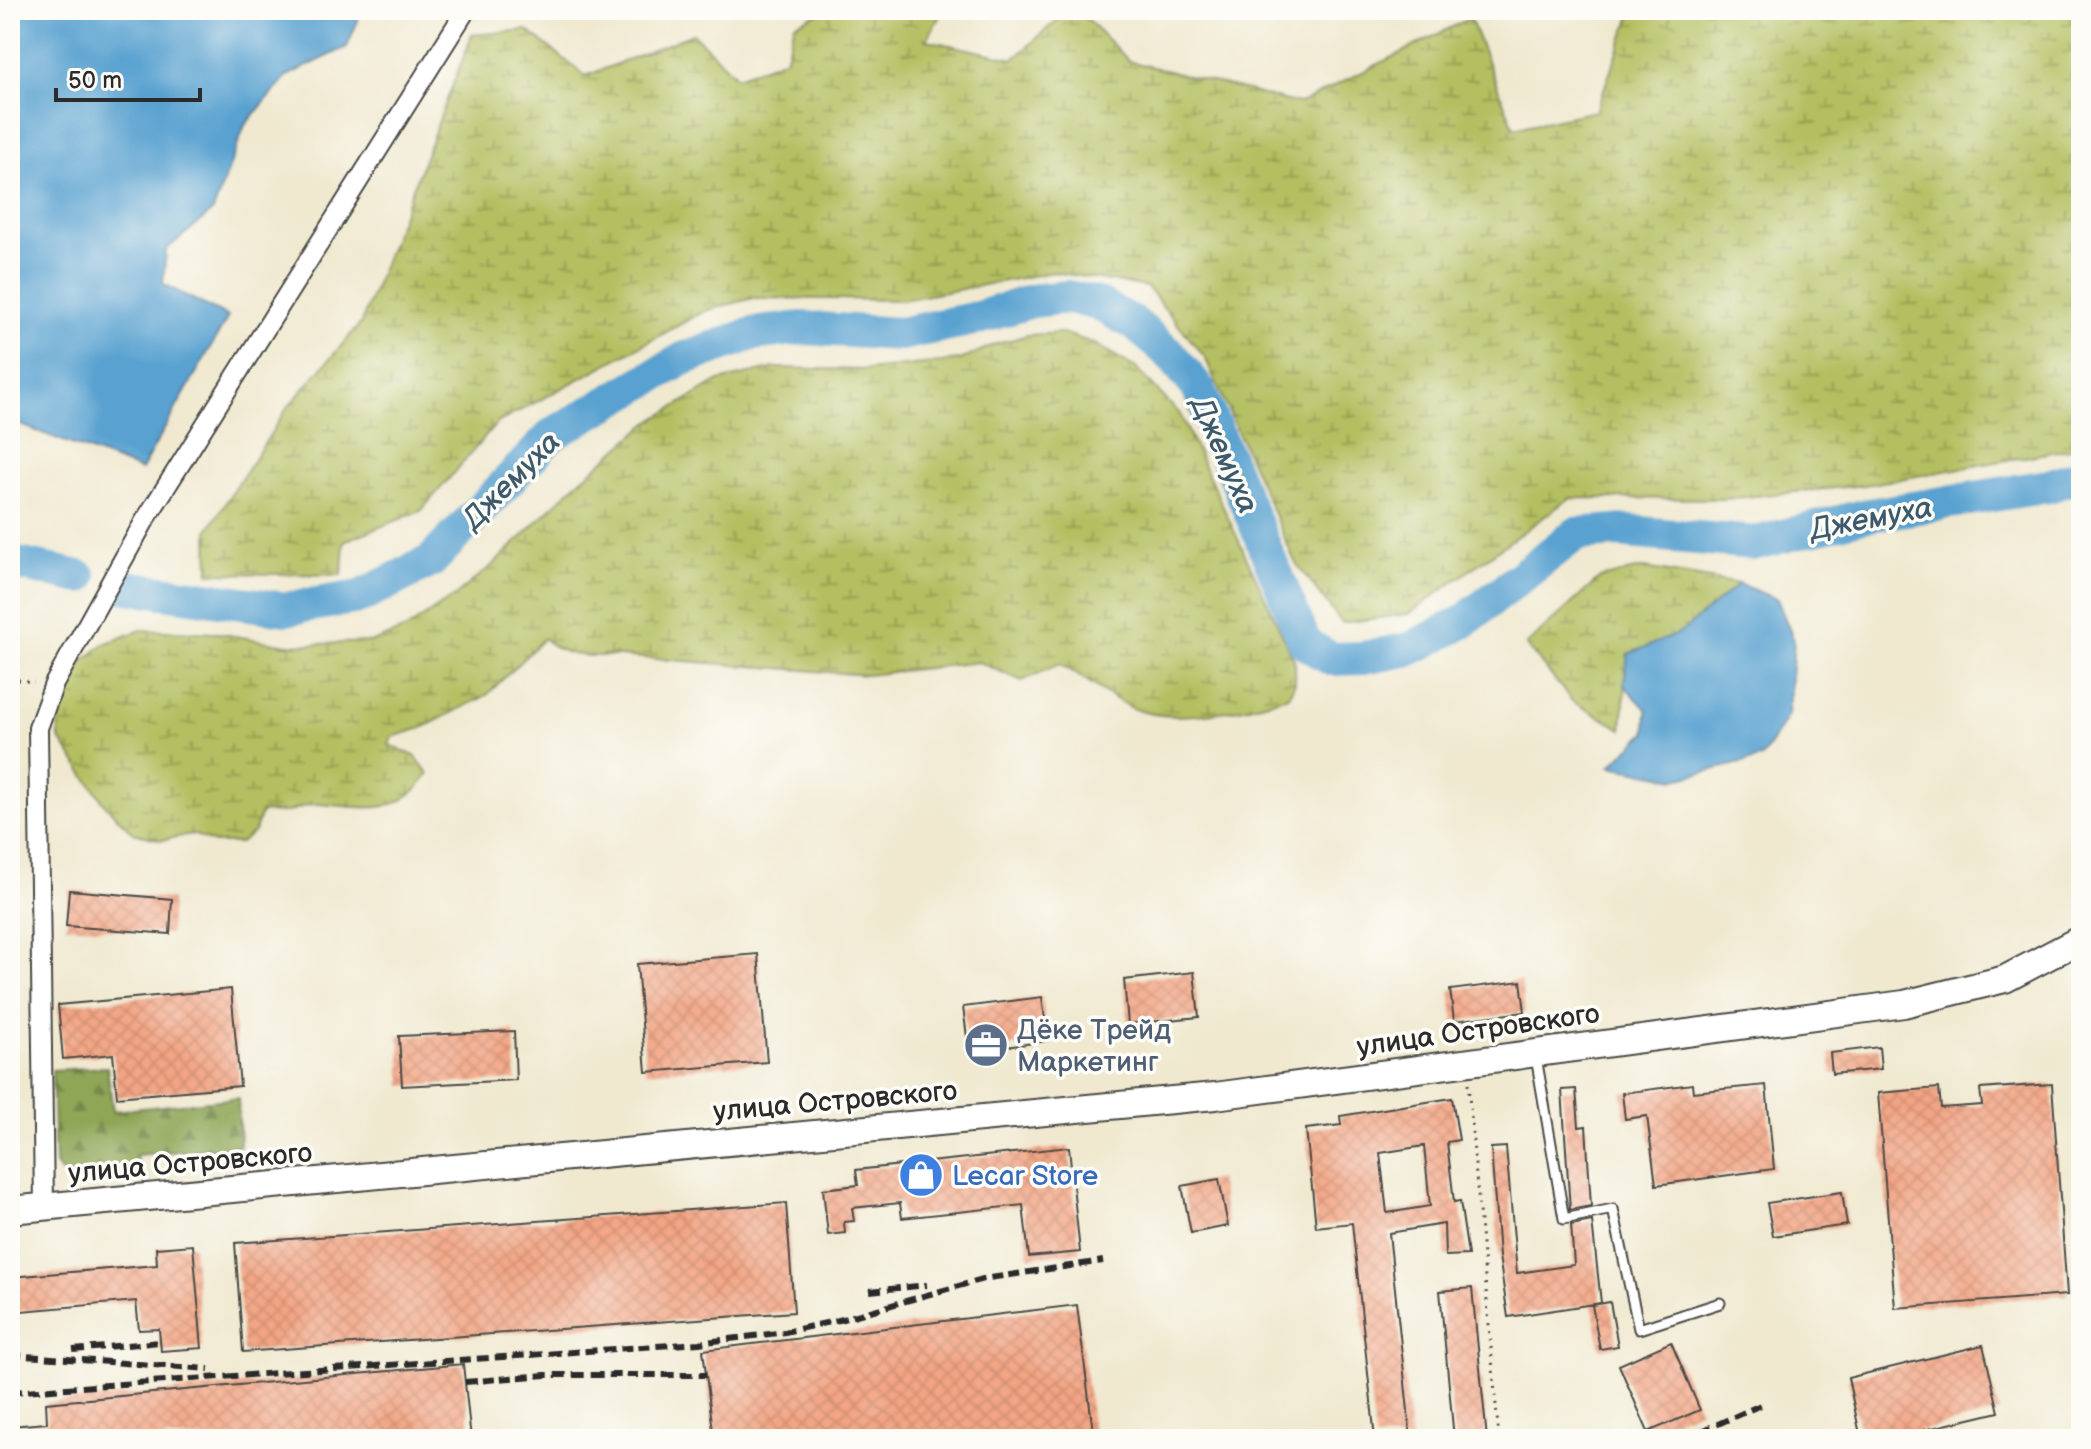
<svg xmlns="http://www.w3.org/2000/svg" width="2091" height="1449" font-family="'Balsamiq Sans',sans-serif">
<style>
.forest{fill:url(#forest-firs);stroke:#5c6841;stroke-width:2}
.wetland{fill:url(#wetland-marsh);stroke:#6f7546;stroke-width:2}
.water{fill:#59a1d0;stroke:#42667e;stroke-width:2}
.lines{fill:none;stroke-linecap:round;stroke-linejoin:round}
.river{stroke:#59a1d0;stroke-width:34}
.building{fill:url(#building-cross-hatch);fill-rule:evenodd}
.lane-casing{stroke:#494844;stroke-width:13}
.street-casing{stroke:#494844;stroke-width:22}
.secondary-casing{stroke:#494844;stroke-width:30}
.path{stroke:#494844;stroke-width:3;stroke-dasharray:2 6;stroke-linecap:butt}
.lane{stroke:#fff;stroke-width:9}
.street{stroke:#fff;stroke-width:18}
.secondary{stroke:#fff;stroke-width:26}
.rail{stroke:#2b2b2b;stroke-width:6;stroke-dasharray:12 6;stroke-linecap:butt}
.labels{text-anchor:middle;stroke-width:7;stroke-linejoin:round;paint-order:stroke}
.service-label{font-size:28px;fill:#4e5e75;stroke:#fdfcf7;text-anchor:start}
.street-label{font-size:28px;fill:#2b2b2b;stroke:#fdfcf7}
.shop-label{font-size:28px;fill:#366cbe;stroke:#fdfcf7;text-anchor:start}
.water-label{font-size:30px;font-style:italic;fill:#3d5a6d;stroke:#fdfcf7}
</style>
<defs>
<pattern id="forest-firs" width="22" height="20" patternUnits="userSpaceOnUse" patternTransform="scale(2)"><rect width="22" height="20" fill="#8ea657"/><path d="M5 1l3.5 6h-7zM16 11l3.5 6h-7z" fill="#748748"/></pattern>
<pattern id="wetland-marsh" width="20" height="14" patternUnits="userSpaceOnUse" patternTransform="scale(2)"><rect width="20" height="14" fill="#b3bf61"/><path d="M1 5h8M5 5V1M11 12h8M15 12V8" fill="none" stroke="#929b50"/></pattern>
<pattern id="building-cross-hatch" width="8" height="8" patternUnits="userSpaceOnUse" patternTransform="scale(2)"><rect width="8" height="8" fill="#f3a584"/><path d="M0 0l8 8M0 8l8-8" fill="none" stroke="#d08e72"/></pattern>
</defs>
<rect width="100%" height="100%" fill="#fdfcf7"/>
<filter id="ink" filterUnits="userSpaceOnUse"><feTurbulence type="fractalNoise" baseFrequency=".0125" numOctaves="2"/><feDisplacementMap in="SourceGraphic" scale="16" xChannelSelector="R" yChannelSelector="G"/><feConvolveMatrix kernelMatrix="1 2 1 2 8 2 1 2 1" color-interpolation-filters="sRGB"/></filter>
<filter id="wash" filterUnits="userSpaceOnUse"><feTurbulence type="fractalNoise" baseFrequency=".006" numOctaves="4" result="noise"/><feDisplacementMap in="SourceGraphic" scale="32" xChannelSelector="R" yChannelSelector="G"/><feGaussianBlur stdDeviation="1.8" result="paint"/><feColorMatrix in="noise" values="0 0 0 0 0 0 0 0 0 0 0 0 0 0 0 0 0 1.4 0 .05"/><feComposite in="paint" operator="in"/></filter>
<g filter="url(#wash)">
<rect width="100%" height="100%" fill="#f0e9d0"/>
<path class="forest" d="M107,1067L113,1111L238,1098L240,1146L136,1155L138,1176L74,1185L55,1165L52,1070Z"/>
<path class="wetland" d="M826,10H943L927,40L1014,59L1068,10H1078L1129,61L1299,104L1470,18L1514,128L1596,111L1633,10H2081V447L1865,485L1725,499L1570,498L1409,614L1342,623L1295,562L1205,357L1147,287L1053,272L902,300L753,298L705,311L497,423L421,511L344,541L342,575L209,573L208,530L288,407L361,323L472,35L527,30L586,76L693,34L737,77L785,59L795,24Z
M1062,333L1093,343L1136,368L1180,414L1295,662V683L1288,696C1248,709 1175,725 1135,709C1109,698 1085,677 1059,664L1022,681L979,662L867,675L618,656C591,656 563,659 544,638L487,695L422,728L392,737L389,745L415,756L429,774C397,820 363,806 317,804C306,803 297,810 287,812C279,813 270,812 261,812L255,831L240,843H214L193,834L162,840L133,833L107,807L59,738L58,719L80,664L104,644L141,630L218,633L287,645L372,642L406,629L456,595L496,562L576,484L648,423L719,381L775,368L867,370L960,360L996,344L1028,335Z
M1645,568L1739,584L1680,634L1628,654L1622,729L1573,702L1526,645L1600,578Z"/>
<path class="water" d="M10,10H362L347,47L287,76L245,125L213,211L166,250L163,284L228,317L141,470L10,421Z
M1739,584L1777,599L1794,641L1788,715L1762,758L1676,779L1610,766L1646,733L1647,710L1624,685L1628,654L1680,633Z"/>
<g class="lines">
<path class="river" d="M10,562L80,577
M126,587L285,609L360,597L431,561L553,434L683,359L752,334L802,328L900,334L978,318L1032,301L1068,297L1098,304L1135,324L1170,354L1198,388L1305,643L1331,659L1363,658L1410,649L1463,622L1576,534L1616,531L1756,543L1863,516L2049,486L2081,475"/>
</g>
<g id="blocks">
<path class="building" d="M69,890L172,899L170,934L66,926Z
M758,954L767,1062L646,1072L637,964Z
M1194,972L1199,1017L1128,1024L1124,980Z
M1521,981L1525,1012L1454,1021L1450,990Z
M231,989L240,1086L117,1097L113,1054L63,1059L58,1005Z
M1042,997L1048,1041L969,1052L963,1007Z
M514,1031L516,1080L402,1086L399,1036Z
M1879,1047L1881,1069L1832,1074L1830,1053Z
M1692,1084L1693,1092L1766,1085L1774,1169L1656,1185L1647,1116L1625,1119L1622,1093Z
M2052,1084L2067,1295L1895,1308L1878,1093L1939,1088L1941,1108L1982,1105L1980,1089Z
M1576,1089L1579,1127L1586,1126L1591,1206L1570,1210L1562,1090Z
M1452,1098L1459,1140L1447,1142L1454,1202L1460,1201L1468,1255L1445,1256L1444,1224L1389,1233L1411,1439H1375L1352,1223L1316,1227L1306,1129L1341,1125L1340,1116ZM1424,1146L1430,1206L1387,1213L1380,1153Z
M1069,1147L1080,1252L1029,1257L1023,1205L902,1218L900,1203L852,1208L854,1221L844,1222L845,1233L828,1235L823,1189L858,1185L856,1170Z
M1506,1147L1517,1273L1574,1265L1571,1225L1592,1221L1601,1303L1508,1317L1499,1256L1491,1148Z
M1219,1179L1228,1226L1191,1233L1182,1186Z
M1842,1192L1847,1225L1773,1236L1767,1203Z
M786,1203L794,1312L243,1352L235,1243Z
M193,1245L202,1348L161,1351L159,1329L139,1330L136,1301L10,1312V1277L157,1265L156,1248Z
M1472,1288L1487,1439H1454L1440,1291Z
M1610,1302L1618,1346L1600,1349L1592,1305Z
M1077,1305L1094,1439H714L703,1350Z
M1671,1342L1700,1410L1648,1432L1619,1365Z
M1983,1345L1999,1412L1903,1435L1904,1439H1861L1848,1378Z
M463,1364L471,1439H10V1426L47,1423L46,1403Z"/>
</g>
</g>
<g filter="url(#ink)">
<use href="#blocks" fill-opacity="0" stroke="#494844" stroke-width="2"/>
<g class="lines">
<g class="lane-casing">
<path id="lane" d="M1536,1057L1564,1219L1613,1209L1639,1329L1720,1303"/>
</g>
<g class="street-casing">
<path id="street" d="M44,1208L38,728L54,684L144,522L466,10"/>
</g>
<g class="secondary-casing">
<path id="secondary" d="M10,1210L1215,1096L1904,1004L2005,979L2081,939"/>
</g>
<path class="path" d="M10,679L34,682
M1468,1084L1499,1439"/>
<use href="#lane" class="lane"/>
<use href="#street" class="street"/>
<use href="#secondary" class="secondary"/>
<path class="rail" d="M870,1291L927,1285
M73,1350L160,1342
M10,1355L209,1369
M465,1382L545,1375H706
M10,1392L699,1343L785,1332L839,1320L983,1279L1103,1261
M1684,1439L1763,1404"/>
</g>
</g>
<defs>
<g id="office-disc" transform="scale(2.3)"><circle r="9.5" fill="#5c6f8a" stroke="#fdfcf7"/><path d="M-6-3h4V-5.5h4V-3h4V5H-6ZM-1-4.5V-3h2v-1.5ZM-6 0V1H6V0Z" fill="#fff"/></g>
<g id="shop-disc" transform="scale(2.3)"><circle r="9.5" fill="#3f7fe0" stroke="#fdfcf7"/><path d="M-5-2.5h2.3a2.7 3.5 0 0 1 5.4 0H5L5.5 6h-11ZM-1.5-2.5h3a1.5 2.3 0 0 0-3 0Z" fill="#fff"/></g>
</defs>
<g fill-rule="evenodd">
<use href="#office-disc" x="986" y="1045"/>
<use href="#shop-disc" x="921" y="1175"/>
</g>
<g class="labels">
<g class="service-label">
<text x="1017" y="1039">Дёке Трейд<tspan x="1017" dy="32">Маркетинг</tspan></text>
</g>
<g class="street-label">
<text transform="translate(1478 1029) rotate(-8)" y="10">улица Островского</text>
<text transform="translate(835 1100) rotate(-5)" y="10">улица Островского</text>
<text transform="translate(190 1162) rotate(-5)" y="10">улица Островского</text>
</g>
<g class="shop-label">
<text x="952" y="1185">Lecar Store</text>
</g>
<g class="water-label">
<text transform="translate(1225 455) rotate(66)" y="10">Джемуха</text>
<text transform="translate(511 480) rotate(-45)" y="10">Джемуха</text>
<text transform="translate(1871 518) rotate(-11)" y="10">Джемуха</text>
</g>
</g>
<rect width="2091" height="1449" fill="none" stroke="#fdfcf7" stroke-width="40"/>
<path d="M56 88v12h144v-12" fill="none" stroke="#2b2b2b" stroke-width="4"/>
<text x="68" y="88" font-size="24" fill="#2b2b2b" stroke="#fdfcf7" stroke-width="6" paint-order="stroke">50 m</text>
</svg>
